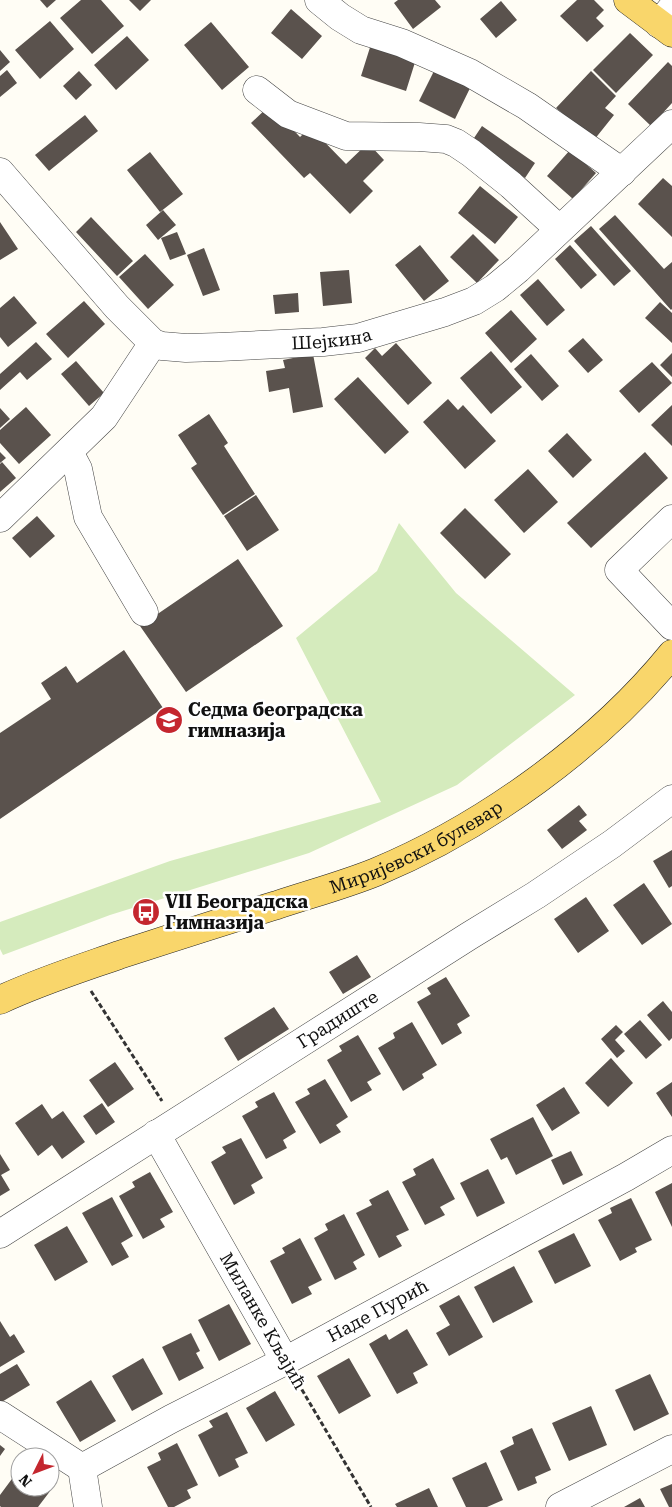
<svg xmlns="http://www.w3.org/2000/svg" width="672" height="1507" font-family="'Roboto Serif',serif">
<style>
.green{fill:#d5ebbd}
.building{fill:#5a524d}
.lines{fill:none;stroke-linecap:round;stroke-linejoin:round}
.minor-casing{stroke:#444;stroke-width:29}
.major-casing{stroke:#222;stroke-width:29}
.path{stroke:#333;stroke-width:3;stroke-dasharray:5 2.5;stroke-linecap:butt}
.minor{stroke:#fff;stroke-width:28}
.major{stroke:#f9d66b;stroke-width:28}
.labels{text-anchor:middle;stroke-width:5;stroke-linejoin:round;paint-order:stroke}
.street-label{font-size:18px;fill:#111;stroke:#fff}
.poi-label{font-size:18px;font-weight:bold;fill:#111;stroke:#fff;text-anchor:start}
</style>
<rect width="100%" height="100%" fill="#fffdf5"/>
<path class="green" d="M399,523L456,593L575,695L457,785L309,853L110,915L3,955L0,949V922L170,861L381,802L296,638L377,571Z"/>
<path class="building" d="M40,0H56L47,8Z
M81,0H101L124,26L92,54L60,18Z
M129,0H151L140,11Z
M398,0H435L441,7L413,29L394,3Z
M577,0H594L604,10L596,18L604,26L587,42L560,16Z
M501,1L517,20L496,38L480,19Z
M291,9L322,36L302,59L271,33Z
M50,21L74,49L40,79L15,50Z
M211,22L249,67L222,90L184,45Z
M630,33L653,55L616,93L593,70Z
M127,36L149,60L116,90L94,65Z
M372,41L417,56L406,91L361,76Z
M0,50L10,62L0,71Z
M668,62L672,66V103L651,126L628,104Z
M436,67L472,84L455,119L419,101Z
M7,70L17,83L0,97V76Z
M79,71L92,85L76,100L63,86Z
M591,71L616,96L605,108L614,115L594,140L556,108Z
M270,105L300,137L310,127L346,164L368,143L384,160L363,181L373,191L350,214L310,173L304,178L251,123Z
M85,115L98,131L49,171L35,155Z
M482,126L535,163L525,178L472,141Z
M570,150L596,173L573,199L547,176Z
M150,152L183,194L160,212L127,170Z
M663,178L672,186V237L638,204Z
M480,186L518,217L495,244L458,213Z
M163,210L176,225L158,240L146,225Z
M615,215L664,269L672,262V309L671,310L599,229Z
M91,217L133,261L117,276L76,232Z
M0,222L18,249L0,260Z
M591,226L631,271L614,286L574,241Z
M177,232L186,254L170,260L161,238Z
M473,234L499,260L477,283L450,257Z
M420,245L449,281L424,301L395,265Z
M570,245L597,275L581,289L555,259Z
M204,248L220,290L203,296L187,255Z
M145,254L174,285L148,309L119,277Z
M349,270L352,303L323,306L320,272Z
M538,279L565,310L547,326L520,295Z
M298,293L299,312L275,314L273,295Z
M14,296L37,323L8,347L0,337V308Z
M84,301L105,324L68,358L46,334Z
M660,302L672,313V343L645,318Z
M511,310L537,339L511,363L485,333Z
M583,338L603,360L588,373L568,351Z
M36,342L52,359L27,380L20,372L0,390V374Z
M396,343L432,383L408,405L365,358L375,348L382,356Z
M491,351L522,387L491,414L460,378Z
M672,353V377L660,365Z
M313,354L323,407L293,413L289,388L269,392L266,371L285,368L283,360Z
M531,354L559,386L542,401L514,369Z
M76,361L104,393L89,406L61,374Z
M652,362L672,383L639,413L619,391Z
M358,377L409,432L385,454L334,399Z
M448,399L458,410L463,405L496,441L465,469L423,422Z
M672,405V446L651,425Z
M26,407L51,435L19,464L0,443V430Z
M0,408L10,419L0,428Z
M209,414L228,443L224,446L255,494L223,515L191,468L197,464L178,435Z
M567,433L592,460L573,478L548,451Z
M0,452L6,458L0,463Z
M645,452L668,478L591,548L567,523Z
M2,462L16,478L0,492V464Z
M528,469L558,502L524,533L494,500Z
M256,495L279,530L247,551L224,516Z
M465,508L511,554L485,579L440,533Z
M37,516L55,536L30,558L12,538Z
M238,559L283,626L186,692L140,626Z
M124,650L163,708L0,819V733L51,699L41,683L66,666L77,683Z
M579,805L587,815L579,821L587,830L562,849L547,830Z
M672,850V886L669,888L653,861Z
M644,883L672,924L642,945L613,905Z
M586,897L609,931L578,953L554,919Z
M357,955L371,977L343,994L329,972Z
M446,977L470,1016L457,1024L462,1033L442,1045L417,1002L431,994L427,988Z
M663,1001L672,1012V1038L669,1041L647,1015Z
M274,1007L289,1029L238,1061L224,1038Z
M640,1020L662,1045L646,1059L624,1034Z
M412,1022L437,1065L422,1074L424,1078L403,1091L378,1048L395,1038L393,1033Z
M616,1025L623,1032L615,1040L625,1051L617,1058L601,1039Z
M358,1035L381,1074L367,1082L372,1090L351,1102L327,1060L342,1051L339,1046Z
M611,1058L633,1083L608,1107L585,1083Z
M115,1062L134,1089L108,1107L89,1080Z
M325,1079L348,1117L336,1125L341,1132L320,1144L295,1102L310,1094L307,1089Z
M672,1082V1117L656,1093Z
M564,1087L580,1113L552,1131L536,1105Z
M274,1092L296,1132L283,1140L287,1148L266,1159L242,1116L258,1107L255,1102Z
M102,1103L115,1122L96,1135L83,1116Z
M42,1104L52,1119L63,1111L85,1142L62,1159L52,1145L38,1156L15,1123Z
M533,1117L553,1156L516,1175L507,1157L501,1160L490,1139Z
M241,1138L263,1178L251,1185L255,1193L234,1205L211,1162L226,1153L222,1147Z
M571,1151L583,1175L563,1185L551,1160Z
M0,1154L10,1170L1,1175L10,1190L0,1196Z
M433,1158L455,1199L440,1207L445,1215L425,1225L402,1182L416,1175L413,1169Z
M488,1169L505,1203L477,1217L460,1183Z
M150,1172L173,1212L160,1219L165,1227L143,1239L119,1196L135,1187L132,1182Z
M672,1183V1227L655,1192Z
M388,1190L409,1230L396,1236L402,1246L379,1258L356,1213L372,1205L369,1200Z
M112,1197L133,1236L121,1243L129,1257L112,1266L82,1213Z
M631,1198L652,1240L635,1248L637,1252L620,1261L598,1220L612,1213L610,1208Z
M344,1214L365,1255L353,1262L357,1269L335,1280L314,1238L328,1230L325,1224Z
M67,1226L88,1262L55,1281L34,1245Z
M574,1233L591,1266L555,1284L538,1251Z
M300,1238L322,1280L308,1287L312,1294L292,1304L270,1261L285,1253L282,1248Z
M514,1266L533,1302L493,1323L474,1287Z
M459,1295L483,1337L449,1356L436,1333L450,1325L439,1306Z
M229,1304L251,1344L219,1361L198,1320Z
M0,1321L10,1337L14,1334L25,1352L0,1367Z
M407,1329L428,1365L413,1373L418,1383L397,1394L369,1344L386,1334L389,1340Z
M191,1333L200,1351L196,1353L204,1368L179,1381L162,1347Z
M143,1358L163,1394L132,1411L112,1376Z
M349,1358L371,1396L339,1414L317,1376Z
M17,1364L30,1385L0,1403V1374Z
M650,1374L669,1414L634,1431L615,1390Z
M91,1380L116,1421L80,1442L56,1402Z
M275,1391L295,1425L266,1442L246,1408Z
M591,1406L607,1445L569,1461L552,1423Z
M227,1412L248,1453L235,1459L239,1467L219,1477L198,1435L213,1427L209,1421Z
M532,1428L551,1470L535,1477L537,1483L518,1491L500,1451L514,1444L512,1437Z
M177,1443L198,1485L187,1490L191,1498L174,1507H168L147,1467L161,1460L158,1453Z
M0,1445L5,1449L0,1456Z
M486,1462L503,1500L487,1507H466L452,1478Z
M20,1468V1487H50V1477L57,1482L38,1507H1L0,1506V1495Z
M672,1484V1507H669L660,1489Z
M429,1488L438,1507H397L395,1504Z
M640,1498L645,1507H624Z"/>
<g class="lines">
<g class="minor-casing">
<g id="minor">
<path d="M319,0L340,17L361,30L402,43L470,73L527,106L622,172"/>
<path d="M659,24L672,8"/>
<path d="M257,90L288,114L346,136L419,137L446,139L456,143L471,153L511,185L559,229"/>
<path id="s1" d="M0,172L117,307L153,343L162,346L186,348L220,347L323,342L358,338L445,312L474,301L495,288L518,269L672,124"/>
<path d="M69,452L78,469L88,517L144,612"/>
<path d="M0,518L104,417L153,343"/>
<path d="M672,519L619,570L672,626"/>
<path d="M156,1134L285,1361"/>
<path id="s2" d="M0,1234L469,936L536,895L612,844L672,799"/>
<path d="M0,1415L82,1468L88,1507"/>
<path id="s3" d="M82,1468L171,1419L285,1361L626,1177L672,1150"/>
<path d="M560,1507L672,1449"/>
</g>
</g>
<g class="major-casing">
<g id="major">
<path d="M628,0L672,33"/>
<path id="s4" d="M0,1000C38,982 79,969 119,955C172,938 224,921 277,905C310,894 344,885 376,872C484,827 598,745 672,654"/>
</g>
</g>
<path class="path" d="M91,991L162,1101
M298,1383L371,1507"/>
<use href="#minor" class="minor"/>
<use href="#major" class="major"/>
</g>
<defs>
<g id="school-disc" transform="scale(1.4375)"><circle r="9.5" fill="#c4262e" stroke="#fff"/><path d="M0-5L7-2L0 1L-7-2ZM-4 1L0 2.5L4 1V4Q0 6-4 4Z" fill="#fff"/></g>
<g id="bus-disc" transform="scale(1.4375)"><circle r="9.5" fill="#c4262e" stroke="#fff"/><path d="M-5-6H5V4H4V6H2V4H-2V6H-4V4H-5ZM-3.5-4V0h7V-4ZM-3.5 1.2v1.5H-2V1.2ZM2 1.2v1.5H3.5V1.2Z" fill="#fff"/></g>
</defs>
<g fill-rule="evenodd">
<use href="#school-disc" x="169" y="720"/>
<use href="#bus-disc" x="146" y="912"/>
</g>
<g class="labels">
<g class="street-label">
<text dy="6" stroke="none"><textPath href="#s1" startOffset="409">Шејкина</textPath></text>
<text dy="6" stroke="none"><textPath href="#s4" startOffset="444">Миријевски булевар</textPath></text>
<text dy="6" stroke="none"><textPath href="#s2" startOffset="400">Градиште</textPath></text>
<text dy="6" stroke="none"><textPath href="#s3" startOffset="335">Наде Пурић</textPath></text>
<text transform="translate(263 1321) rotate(60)" y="6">Миланке Кљајић</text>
</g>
<g class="poi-label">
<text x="188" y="716">Седма београдска<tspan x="188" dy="21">гимназија</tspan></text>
<text x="165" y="908">VII Београдска<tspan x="165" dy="21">Гимназија</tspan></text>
</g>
</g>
<g transform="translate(35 1472) rotate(228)"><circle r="24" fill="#ffffff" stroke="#a0a0a0"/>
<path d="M0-4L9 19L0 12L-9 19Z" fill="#c4262e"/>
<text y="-8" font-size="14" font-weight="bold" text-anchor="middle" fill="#111111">N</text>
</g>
</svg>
